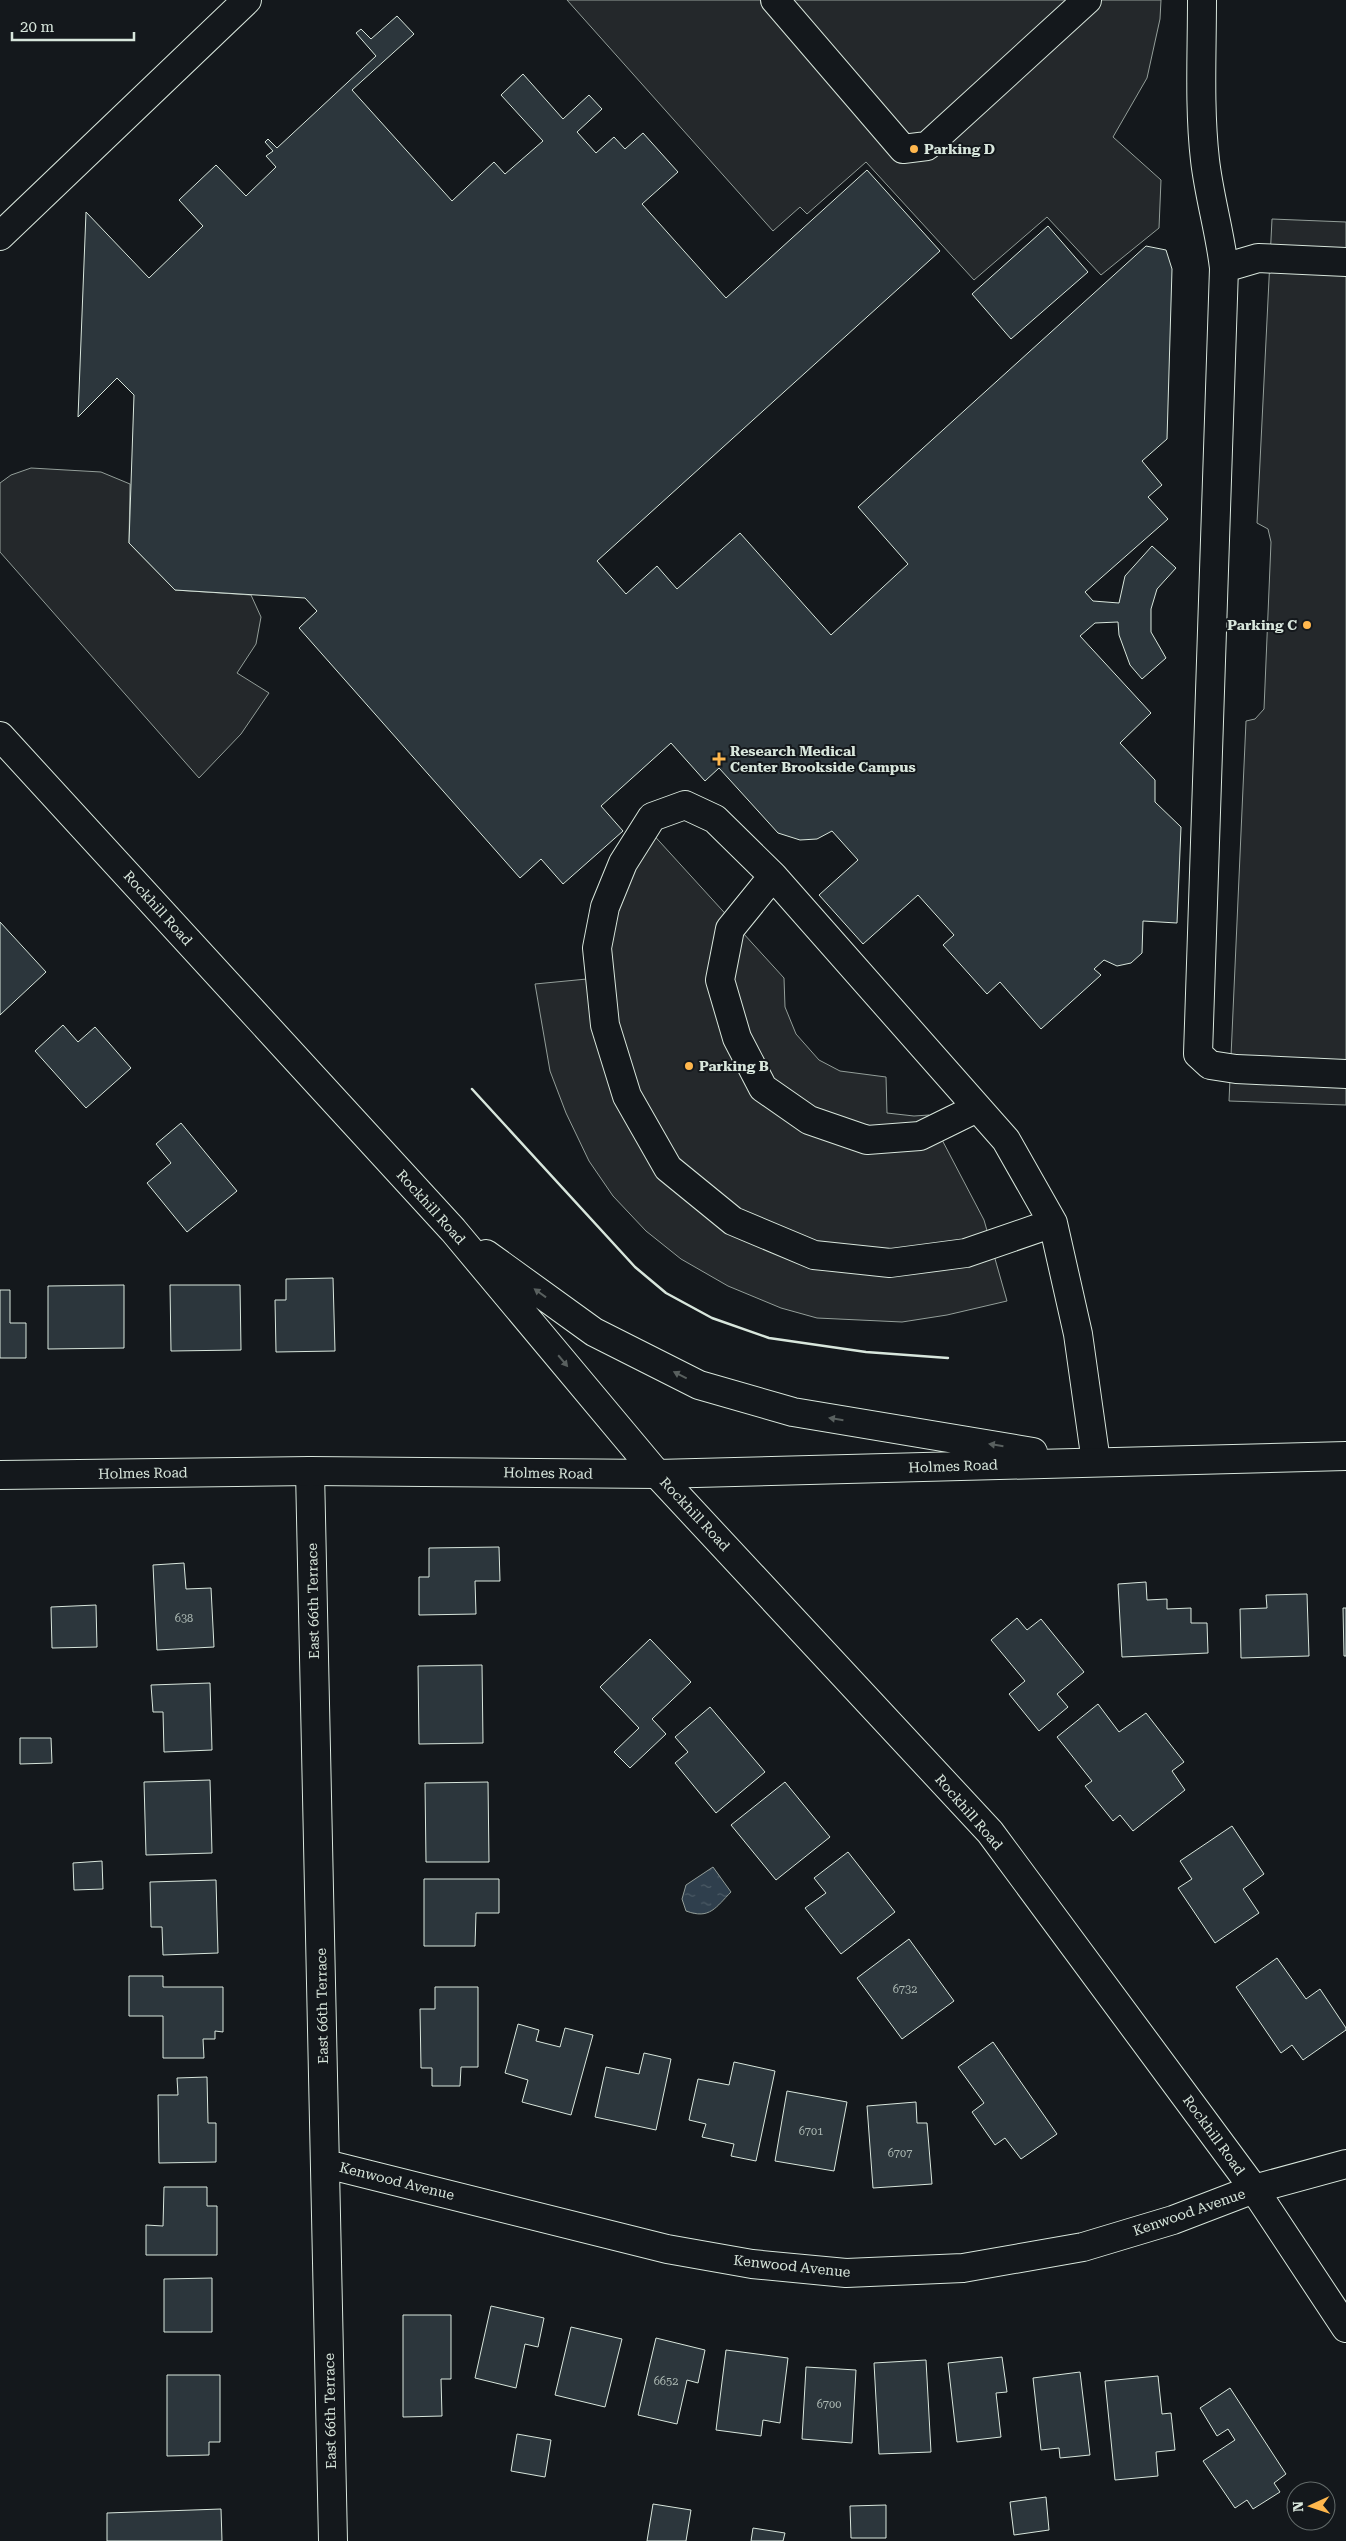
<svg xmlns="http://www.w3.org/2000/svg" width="1346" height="2541" font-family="'Roboto Serif',serif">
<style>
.parking{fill:#24282b;stroke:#939e99}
.water{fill:url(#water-ripples);stroke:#939e99}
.building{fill:#2c363c;stroke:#d8e6dc}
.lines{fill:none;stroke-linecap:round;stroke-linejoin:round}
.minor-casing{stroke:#d8e6dc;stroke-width:30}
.major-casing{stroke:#d8e6dc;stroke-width:30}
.minor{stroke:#14181c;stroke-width:28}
.major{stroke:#14181c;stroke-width:28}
.wall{stroke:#d8e6dc;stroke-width:2.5}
.oneway{fill:#59605f}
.poi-dot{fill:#ffb74d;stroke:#14181c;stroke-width:2}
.labels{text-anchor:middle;stroke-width:4;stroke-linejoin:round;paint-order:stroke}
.number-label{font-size:11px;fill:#adbab4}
.poi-label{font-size:14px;font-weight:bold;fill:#d8e6dc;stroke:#14181c;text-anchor:start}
.street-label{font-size:14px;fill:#d8e6dc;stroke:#14181c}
</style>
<defs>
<pattern id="water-ripples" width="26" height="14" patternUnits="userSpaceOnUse" patternTransform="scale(1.25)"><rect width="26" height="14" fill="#2f3f4d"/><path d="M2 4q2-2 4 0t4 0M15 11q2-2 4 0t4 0" fill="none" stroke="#4c5b66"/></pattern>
</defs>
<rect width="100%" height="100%" fill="#14181c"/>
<path class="parking" d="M567,0H1161L1160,19L1147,78L1113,137L1161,180L1159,228L1101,275L1047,217L974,280L866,162L807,214L800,207L773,231Z
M1272,219L1346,222V1105L1229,1101L1246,721L1255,719L1264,709L1271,542L1268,529L1257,523Z
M31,468L101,472L130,484L129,543L175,590L251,595L261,617L256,644L237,673L269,693L241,734L199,778L0,552V483L11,475Z
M639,819L784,978L785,1007L796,1034L819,1060L840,1071L886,1077L887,1113L914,1116L929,1115L984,1220L1007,1301L947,1315L902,1322L817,1318L781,1308L728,1286L681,1259L646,1231L613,1196L589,1161L566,1113L550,1071L535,984L587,979Z"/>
<path class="water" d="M713,1867L731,1892C716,1907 710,1920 686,1911L682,1899L686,1885Z"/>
<path class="building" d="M397,16L414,34L352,90L452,201L494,162L505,174L543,141L501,95L523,74L563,119L589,95L602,109L577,132L596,153L614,137L625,149L643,133L678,172L642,204L726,298L867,170L940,251L597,561L626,594L657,566L677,589L740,533L831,635L908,564L858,507L1146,246L1166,250L1172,269L1167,439L1142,461L1162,485L1148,497L1168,519L1085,592L1093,601L1119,603L1125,576L1152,546L1176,568L1157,589L1151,609V632L1166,658L1142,679L1130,665L1119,635L1118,622L1095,623L1080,636L1151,713L1120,743L1155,780V802L1181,827L1177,923L1143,921L1142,953L1131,963L1117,966L1104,960L1094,969L1101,975L1041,1029L1000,982L987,994L943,945L954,935L918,895L863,944L819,895L858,860L832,831L817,839L800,840L778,833L719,768L705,781L671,743L601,806L623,831L563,884L541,859L520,878L299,628L317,611L305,598L175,590L129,543L134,395L117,378L78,417L86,212L149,278L203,226L179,200L216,165L246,196L276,167L266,156L273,151L265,142L268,139L277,148L376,56L356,33L361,29L371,39Z
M1048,226L1088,272L1011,339L972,294Z
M0,922L46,972L0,1015Z
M63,1025L78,1042L95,1027L131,1068L86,1108L35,1051Z
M181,1123L237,1191L187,1232L147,1183L171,1163L156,1144Z
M333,1278L335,1351L276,1352L275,1300H286V1279Z
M124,1285V1348L48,1349V1286Z
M170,1285H240L241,1350L171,1351Z
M0,1290H10V1323H26V1358H0Z
M499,1547L500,1581H475L476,1614L419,1615V1577H429V1548Z
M184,1563L186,1589L211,1588L214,1647L157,1650L153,1565Z
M1146,1582L1147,1600L1167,1599V1609L1191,1608V1623H1207L1208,1653L1122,1657L1118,1584Z
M1307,1594L1309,1656L1241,1658L1240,1609L1267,1608L1266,1595Z
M96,1605L97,1647L52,1648L51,1607Z
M1343,1608H1346V1656H1344Z
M1017,1618L1027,1630L1041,1619L1084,1672L1057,1694L1068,1707L1039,1731L1009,1694L1025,1681L991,1640Z
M650,1639L691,1682L652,1719L666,1734L630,1768L614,1752L639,1728L600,1687Z
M482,1665L483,1743L419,1744L418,1666Z
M210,1683L212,1750L164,1752L163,1712H153L151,1685Z
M1098,1704L1119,1732L1146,1713L1184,1762L1172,1771L1185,1790L1133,1831L1120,1815L1113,1821L1085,1786L1092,1781L1057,1737Z
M710,1707L765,1772L716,1813L675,1763L688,1752L675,1737Z
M20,1738H51L52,1763L20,1764Z
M210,1780L212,1853L146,1855L144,1782Z
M488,1782L489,1862H426L425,1783Z
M785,1782L830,1837L776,1880L731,1825Z
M1232,1826L1264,1874L1243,1889L1259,1913L1215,1943L1178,1888L1192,1879L1180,1861Z
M848,1852L895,1912L841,1954L805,1908L826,1893L814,1878Z
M102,1861L103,1889L74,1890L73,1863Z
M424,1879H499V1913H476L475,1946H424Z
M216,1880L218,1953L163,1955L162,1927H151L150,1882Z
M909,1939L954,2001L902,2039L857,1978Z
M1277,1958L1306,1999L1320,1989L1346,2028V2030L1303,2060L1292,2045L1281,2053L1236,1987Z
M129,1976H163V1987H223V2032L215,2031V2039H203L204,2058H163V2016H129Z
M435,1987H478V2067H461L460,2086H432V2068H421L420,2009H435Z
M518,2024L539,2030L536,2041L560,2047L565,2028L593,2035L571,2115L522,2102L528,2080L505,2073Z
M993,2042L1057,2134L1021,2159L1005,2138L995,2145L972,2112L984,2103L958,2067Z
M644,2053L671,2059L656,2130L595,2117L606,2067L639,2074Z
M734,2062L775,2071L756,2161L731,2156L734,2144L702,2137L706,2124L689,2120L698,2079L729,2085Z
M207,2077L208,2123H216V2162L159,2163L158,2095H178L177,2078Z
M787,2091L847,2102L834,2171L775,2161Z
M916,2102L917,2123H927L932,2184L873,2188L867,2106Z
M164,2187H207V2206H217V2255H146V2225L163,2226Z
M212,2278V2332H164V2279Z
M491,2306L544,2318L538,2347L525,2344L516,2388L475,2378Z
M403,2315H451V2379H441L442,2416L403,2417Z
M571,2327L622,2339L605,2407L555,2395Z
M656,2338L705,2350L698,2383L687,2380L677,2424L638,2415Z
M726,2350L788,2358L780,2423L763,2420L761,2436L716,2430Z
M1002,2357L1007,2392L996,2393L1001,2437L957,2442L948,2363Z
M926,2360L931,2452L879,2454L874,2363Z
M806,2367L856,2370L852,2443L802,2439Z
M1080,2372L1090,2455L1060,2458L1059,2448L1041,2450L1033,2378Z
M167,2375H220V2442H209V2455L167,2456Z
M1158,2376L1162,2414L1171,2413L1175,2450L1156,2452L1158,2476L1115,2480L1105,2381Z
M1230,2388L1286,2474L1274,2483L1280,2492L1253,2509L1247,2500L1235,2508L1203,2461L1235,2440L1228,2429L1217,2436L1200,2408Z
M517,2434L551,2440L545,2477L511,2471Z
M1046,2497L1049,2530L1014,2535L1010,2502Z
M653,2504L691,2510L686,2541H647Z
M886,2505V2538H851L850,2506Z
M221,2509L222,2541H107V2513Z
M753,2528L785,2533L783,2541H751Z"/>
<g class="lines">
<g class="minor-casing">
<path id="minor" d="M775,0L903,149L927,146L1087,0
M1202,0C1202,53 1199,107 1205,160C1209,196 1220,232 1224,268
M0,236L247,0
M1346,262L1258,258L1224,268L1198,1054L1210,1065L1236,1069L1346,1074
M773,876L1006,1140L1053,1223L1078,1334L1096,1462
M977,1108L920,1136L867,1140L809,1120L763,1088L737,1038L720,980L730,929L773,876L715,819L685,805L652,817L623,863L605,907L597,948L605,1025L627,1096L668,1168L733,1221L814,1255L890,1263L966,1253L1053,1223
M310,1471L333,2541
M657,1474L990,1832L1254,2189L1346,2328
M326,2164L667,2249L752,2264L846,2273L963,2268L1083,2247L1173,2220L1254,2189L1346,2164"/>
</g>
<g class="major-casing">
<path id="major" d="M0,736L453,1230L657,1474
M486,1254L594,1332L699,1385L793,1412L1033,1452
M0,1475L310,1471L657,1474L1346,1456"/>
</g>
<use href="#minor" class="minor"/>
<use href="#major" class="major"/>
<path class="wall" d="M472,1089L635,1267L666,1293L712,1318L769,1338L866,1352L948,1358"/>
</g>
<defs><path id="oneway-solid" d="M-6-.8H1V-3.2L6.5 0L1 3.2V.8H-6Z" transform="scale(1.25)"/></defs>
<g class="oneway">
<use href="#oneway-solid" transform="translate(540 1293) rotate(-144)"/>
<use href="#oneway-solid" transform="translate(563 1361) rotate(50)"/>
<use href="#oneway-solid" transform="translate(680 1375) rotate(-153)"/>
<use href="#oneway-solid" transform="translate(836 1419) rotate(-171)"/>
<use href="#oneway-solid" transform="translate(996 1445) rotate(-171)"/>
</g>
<g class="poi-dot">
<circle cx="914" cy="149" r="5"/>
<circle cx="1307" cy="625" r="5"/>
<path d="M716.5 751.5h5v5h5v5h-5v5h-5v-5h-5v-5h5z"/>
<circle cx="689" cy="1066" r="5"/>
</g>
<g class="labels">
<g class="number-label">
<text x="184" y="1622">638</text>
<text x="905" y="1993">6732</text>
<text x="811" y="2135">6701</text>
<text x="900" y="2157">6707</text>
<text x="666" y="2385">6652</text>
<text x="829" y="2408">6700</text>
</g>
<g class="poi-label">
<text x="924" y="154">Parking D</text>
<text x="1297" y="630" text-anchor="end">Parking C</text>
<text x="730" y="756">Research Medical<tspan x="730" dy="16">Center Brookside Campus</tspan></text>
<text x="699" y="1071">Parking B</text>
</g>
<g class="street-label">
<text transform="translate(158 908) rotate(48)" y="5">Rockhill Road</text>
<text transform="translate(431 1207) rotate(48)" y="5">Rockhill Road</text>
<text transform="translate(953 1466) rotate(-2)" y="5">Holmes Road</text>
<text transform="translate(143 1473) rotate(-1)" y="5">Holmes Road</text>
<text transform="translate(548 1473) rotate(1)" y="5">Holmes Road</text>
<text transform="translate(695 1514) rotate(47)" y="5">Rockhill Road</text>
<text transform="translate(313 1601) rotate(-91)" y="5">East 66th Terrace</text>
<text transform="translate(969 1812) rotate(49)" y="5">Rockhill Road</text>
<text transform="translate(322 2006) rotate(-91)" y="5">East 66th Terrace</text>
<text transform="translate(1214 2135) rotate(54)" y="5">Rockhill Road</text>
<text transform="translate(397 2181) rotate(14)" y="5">Kenwood Avenue</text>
<text transform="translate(1189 2212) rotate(-19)" y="5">Kenwood Avenue</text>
<text transform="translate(792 2266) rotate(6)" y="5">Kenwood Avenue</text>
<text transform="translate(330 2411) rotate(-91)" y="5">East 66th Terrace</text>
</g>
</g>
<g transform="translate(1311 2506) rotate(267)"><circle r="24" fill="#14181c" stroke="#626a69"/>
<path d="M0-4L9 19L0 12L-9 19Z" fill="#ffb74d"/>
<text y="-8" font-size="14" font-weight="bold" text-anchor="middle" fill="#d8e6dc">N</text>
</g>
<path d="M12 32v8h122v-8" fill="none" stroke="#d8e6dc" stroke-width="2.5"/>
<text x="20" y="32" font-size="15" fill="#d8e6dc" stroke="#14181c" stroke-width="4" paint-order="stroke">20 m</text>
</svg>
